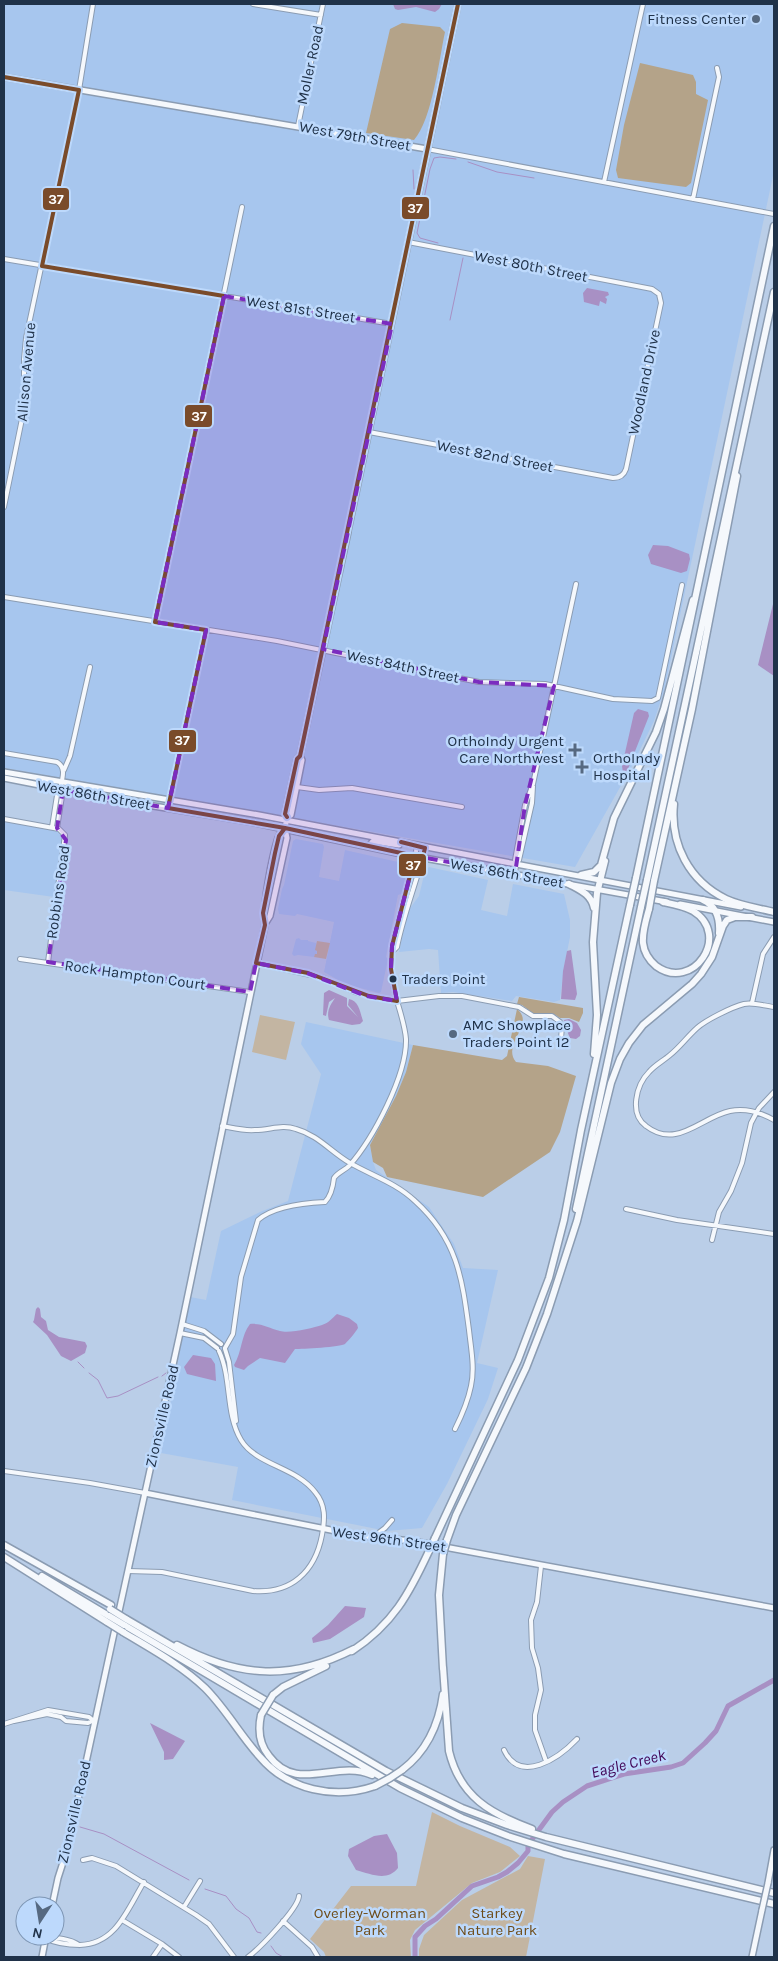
<svg xmlns="http://www.w3.org/2000/svg" width="778" height="1961" font-family="Karla,sans-serif">
<style>
.built{fill:#a7c6ee}
.green{fill:#c3b5a2}
.forest{fill:#b4a389}
.water{fill:#a890c4}
.lines{fill:none;stroke-linecap:round;stroke-linejoin:round}
.stream{stroke:#a890c4;stroke-width:1}
.river{stroke:#a890c4;stroke-width:5}
.minor-casing{stroke:#8b9cb2;stroke-width:6}
.major-casing{stroke:#8b9cb2;stroke-width:8}
.highway-casing{stroke:#8b9cb2;stroke-width:9}
.minor{stroke:#f5f8fc;stroke-width:4}
.major{stroke:#f5f8fc;stroke-width:5}
.highway{stroke:#f5f8fc;stroke-width:6}
.major-bridge-casing{stroke:#8b9cb2;stroke-width:8;stroke-linecap:butt}
.highway-bridge-casing{stroke:#8b9cb2;stroke-width:9;stroke-linecap:butt}
.major-bridge{stroke:#f5f8fc;stroke-width:5}
.highway-bridge{stroke:#f5f8fc;stroke-width:6}
.bus-1-casing{stroke:#bdd9fc;stroke-width:8}
.bus-1{stroke:#7a4b2a;stroke-width:4}
.marked{fill:#7b2cbf;fill-opacity:0.2;stroke:#7b2cbf;stroke-width:4;stroke-dasharray:10 6;stroke-linejoin:round}
.poi-dot{fill:#566981;stroke:#bdd9fc;stroke-width:2}
.bus-dot{fill:#203249;stroke:#bdd9fc;stroke-width:2}
.labels{text-anchor:middle;stroke-width:5;stroke-linejoin:round;paint-order:stroke}
.bus-label{font-size:14px;fill:#203249;stroke:#bdd9fc;text-anchor:start}
.poi-label{font-size:15px;fill:#203249;stroke:#bdd9fc;text-anchor:end}
.street-label{font-size:15px;fill:#203249;stroke:#bdd9fc}
.park-label{font-size:15px;fill:#6e4c19;stroke:#bdd9fc}
.water-label{font-size:16px;font-style:italic;fill:#410556;stroke:#bdd9fc}
.line-badge{stroke:#bdd9fc;stroke-width:2}
.badge-label{font-size:14px;text-anchor:middle;font-weight:bold;fill:#fff}
</style>
<rect width="100%" height="100%" fill="#bacee8"/>
<path class="built" d="M4,4H774V171L664,691L654,721L632,766L575,867L4,768Z
M4,822L58,830L63,836L64,843L54,897L4,890Z
M296,839L323,844L324,847L319,877L339,881L345,850L407,864L410,867L404,893L398,895L386,957L388,959L381,992L379,993L345,984L324,972L334,922L297,914L295,916L279,914L278,909L282,889L284,885L293,841Z
M429,867L488,880L481,910L507,916L513,884L564,894L570,920V937L564,967L560,1000L554,1002L516,996L512,1001L453,992L441,993L438,950L429,949L399,952L408,911L419,896L425,871Z
M299,938L301,940H308V941L316,943L317,955H315L314,957L298,955L294,956L292,954L296,939Z
M306,1022L413,1045L406,1072L396,1096L370,1145L373,1162L376,1170L429,1207L454,1244L463,1268L498,1270L477,1363L498,1368L488,1399L447,1484L422,1528L387,1531L232,1500L238,1467L161,1453L190,1297L206,1300L221,1231L260,1212L288,1201L321,1074L301,1044Z"/>
<path class="green" d="M317,941L330,943L326,959L314,957L315,954H317V951L315,950Z
M260,1015L295,1022L286,1060L252,1052Z
M432,1812L460,1826L510,1847L520,1856L500,1872L472,1883L415,1930L410,1940L411,1957H326L324,1952L310,1939L351,1886H416Z
M528,1856L545,1859L526,1957H419V1949L424,1935L462,1900L520,1869Z"/>
<path class="forest" d="M402,23L440,27L445,32C439,60 432,120 414,140L366,133L390,29Z
M640,63L693,75L696,82V94L708,100L691,183L686,187L618,178L616,170L624,125Z
M519,997L583,1008V1013L579,1022L569,1018H560L554,1014H534L522,1005L517,1004Z
M517,1009C536,1024 501,1044 516,1062L548,1066L576,1076L560,1132L550,1152L483,1197L387,1177L383,1168L373,1162L370,1145L396,1096L406,1072L413,1045L502,1060L507,1056Z"/>
<path class="water" d="M393,4H442L439,9L435,12L416,7L398,10L395,9Z
M587,288L608,292L609,295L605,297L607,299L606,304L600,301L599,306L584,302L583,293Z
M653,545L668,546L689,554L690,559L687,571L681,573L651,564L648,555Z
M774,600V676L758,665Z
M638,709L648,712L649,716L626,774L623,773L622,766L634,713Z
M571,950L577,994L575,1000L561,999L563,971L567,951Z
M329,990L347,998V1006L358,1017L348,1005L349,999C359,1001 360,1012 363,1021L360,1024L352,1025L329,1020C326,1011 331,1004 335,998L329,1002L326,1016L323,1015L324,993Z
M569,1019L577,1023L581,1030L580,1036L576,1039L570,1038C567,1032 566,1026 564,1020Z
M38,1307L40,1309L41,1317L46,1321L48,1330L59,1337L85,1342L87,1346L85,1353L71,1361L61,1356L47,1335L33,1322L34,1320L36,1309Z
M337,1314L349,1318L357,1324L358,1328C355,1333 349,1340 345,1344C341,1347 302,1349 295,1349L285,1363L260,1358L248,1366L244,1370L235,1367L234,1365C242,1352 241,1335 250,1324C262,1323 269,1328 280,1331C289,1334 313,1328 322,1325C329,1323 332,1318 337,1314Z
M193,1355L211,1358L215,1364L216,1381L187,1374L184,1367Z
M345,1606L366,1608L364,1617L330,1639L313,1643L312,1638L328,1625Z
M150,1723L185,1741L173,1759L164,1760V1752Z
M387,1834L397,1853L398,1868C387,1882 371,1874 356,1870L348,1856L349,1849L374,1836Z"/>
<g class="lines">
<path class="stream" d="M468,162L497,172L534,178
M413,170L414,189
M438,243L420,238L417,233L430,169L434,158L440,157L456,159
M450,320L463,258
M78,1362L84,1368
M89,1373L98,1380L107,1398L118,1396L158,1377
M162,1376L166,1373
M80,1827L104,1834L189,1880
M205,1889L226,1896L236,1909L249,1918L257,1932L261,1933
M271,1946L276,1953L283,1957"/>
<path class="river" d="M415,1957V1937L425,1926L436,1919L472,1886L498,1877L507,1872L518,1863L528,1851V1846L533,1838L552,1812L563,1802L587,1786L624,1774L671,1767L683,1763L705,1743L716,1731L728,1706L774,1680"/>
<g class="minor-casing">
<path id="minor" d="M253,4L321,15
M298,126L323,4
M427,149L774,214
M604,182L643,4
M693,199L719,77L717,68
M4,259L392,324
M369,432L613,478C619,478 624,475 626,469L661,303L659,294L652,289L408,242
M4,507L24,409V359L26,338L79,90L93,4
M4,597L277,641L479,682L545,684L613,699L652,701L658,698L682,585
M155,622L242,207
M4,753L57,762C67,768 62,779 60,789
M64,770L70,756L90,667
M297,787L319,790L352,788L462,807
M168,808L206,630
M4,819L59,829L65,835L48,962
M52,827L58,789
M57,828L63,790
M516,864L519,860L532,803L533,786
M515,874L516,864L515,860L525,805L533,784L576,584
M393,951L397,947C404,912 417,882 425,848
M20,959L250,992
M256,963L324,978L355,992L377,998L397,1001L439,996H462L519,1007L533,1016H552L560,1022L562,1026L561,1039
M752,1003L763,954L774,937
M774,1007C764,1006 754,1002 744,1004C732,1007 706,1020 697,1028C687,1037 680,1047 670,1055C663,1061 655,1065 649,1072C636,1085 629,1114 646,1126C677,1150 701,1117 730,1111C746,1108 760,1112 774,1120
M222,1126C233,1128 244,1131 255,1130C270,1130 282,1124 296,1129C318,1135 331,1152 350,1163C373,1176 396,1183 415,1201C457,1239 462,1277 469,1330C471,1349 475,1368 471,1386C468,1401 462,1415 455,1429
M626,1209L677,1220L774,1234
M712,1240L719,1212L731,1191L742,1163L751,1123L759,1108L774,1092
M182,1324L204,1331L221,1344
M180,1333L204,1338L217,1348
M225,1348L233,1334L241,1277L258,1220C274,1206 304,1203 325,1202C331,1196 333,1187 334,1178C338,1172 345,1170 349,1166C373,1139 407,1075 406,1039C404,1015 391,992 391,968C391,942 399,919 407,894C411,878 414,862 417,846
M225,1349L229,1362L236,1421
M4,1471L90,1483L145,1493
M373,1537L385,1528L392,1520
M541,1566L537,1602L531,1620L532,1648L538,1668L541,1690L535,1715V1730L546,1761
M128,1571L162,1572L253,1591C291,1594 315,1572 322,1535C325,1519 326,1505 315,1492C296,1467 256,1465 241,1440C225,1413 232,1379 219,1351
M14,1721L47,1714L61,1717L66,1721L88,1723L92,1721
M4,1724L48,1710L89,1717L95,1722
M504,1750C520,1785 559,1758 577,1739
M83,1860L92,1858L116,1866L196,1915L209,1924L234,1957
M184,1907L200,1881
M122,1920L162,1944L179,1957
M283,1921L312,1947L318,1957
M45,1938C55,1943 68,1945 80,1945C116,1944 127,1910 144,1882
M45,1938C56,1937 71,1939 79,1945
M153,1957L162,1944
M248,1957C259,1949 298,1909 299,1896"/>
</g>
<g class="major-casing">
<path id="major" d="M4,77L427,149
M348,531L458,4
M4,772L259,815L741,907
M4,778L111,799L251,822L402,854L667,902
M287,817L285,814L297,759L300,756L348,532
M369,846L373,841L399,845
M680,904L774,922
M265,924L270,916L287,838L285,828L287,817L291,815L302,760L300,756
M145,1493L361,1536L412,1541L774,1608
M118,1616L180,1333L265,925C262,907 272,857 278,838C279,834 282,832 285,828
M768,1883L774,1850
M52,1906L58,1878L67,1850L116,1624
M42,1957L46,1936
M752,1957L762,1910"/>
</g>
<g class="highway-casing">
<path id="highway" d="M674,804C670,844 689,881 726,899C741,906 758,908 774,912
M581,875L594,872L601,865L614,818L656,732L664,709L693,600
M636,878L774,226
M647,880L774,292
M654,881L692,709L737,476
M569,884C580,890 591,894 594,908
M703,900C716,906 720,919 719,933
M649,909C646,920 642,932 643,943C644,952 649,960 656,966C693,993 732,935 693,911C684,906 673,904 663,902
M594,1054L597,1015L593,942L597,893L605,861
M576,1209L641,907
M435,1538L518,1360L549,1278L564,1220L581,1130L630,905
M447,1540L456,1515L526,1368L547,1314L577,1221L611,1083L620,1059L629,1043L643,1025L692,984L701,974L712,957L723,926L727,920L735,917H752
M4,1545L111,1605
M4,1557L107,1622
M42,1576L109,1616
M126,1619L386,1771L462,1808L507,1825L546,1837L774,1893
M124,1625L400,1788L462,1818L508,1836L564,1854L774,1904
M123,1632C151,1649 181,1665 205,1688C226,1709 240,1735 260,1757C288,1790 335,1800 375,1786
M177,1645C240,1678 291,1681 354,1649
M352,1651C393,1624 409,1594 429,1551
M443,1667L449,1751C460,1797 491,1814 532,1829
M443,1669L439,1595L443,1554
M273,1695L283,1687L326,1666
M261,1715C258,1729 259,1744 269,1756C297,1794 336,1759 372,1775
M402,1770C427,1751 439,1724 443,1694"/>
</g>
<use href="#minor" class="minor"/>
<use href="#major" class="major"/>
<use href="#highway" class="highway"/>
<g class="major-bridge-casing">
<path id="major-bridge" d="M762,1910L768,1883"/>
</g>
<g class="highway-bridge-casing">
<path id="highway-bridge" d="M630,905L636,878
M641,907L647,880
M649,909L654,881
M429,1551L435,1538
M443,1554L447,1540
M110,1609L126,1619
M109,1616L124,1625
M107,1622L123,1632
M261,1715L273,1695
M375,1786L390,1778L402,1770"/>
</g>
<use href="#major-bridge" class="major-bridge"/>
<use href="#highway-bridge" class="highway-bridge"/>
<g class="bus-1-casing">
<path id="bus-1" d="M4,77L79,90L42,266L224,296L155,622L206,630L168,808L285,828
M287,817L285,814L297,759L300,756L303,742L458,4
M285,828L415,856L392,946L391,969L397,1001L369,996L308,973L256,963L265,925L263,913L275,853L279,836Z
M401,842L425,848L419,872"/>
</g>
<use href="#bus-1" class="bus-1"/>
</g>
<path class="marked" d="M224,296L392,324L323,649L479,682L554,686L525,805L515,874L415,856L392,946L391,969L397,1001L366,996L307,973L256,963L250,992L48,962L66,840L57,828L63,790L168,808L206,630L155,622Z"/>
<g class="poi-dot">
<circle cx="756" cy="19" r="5"/>
<path d="M572.5 742.5h5v5h5v5h-5v5h-5v-5h-5v-5h5z"/>
<path d="M579.5 759.5h5v5h5v5h-5v5h-5v-5h-5v-5h5z"/>
<circle cx="453" cy="1034" r="5"/>
</g>
<circle class="bus-dot" cx="393" cy="979" r="4.5"/>
<g class="labels">
<g class="bus-label">
<text x="402" y="984">Traders Point</text>
</g>
<g class="poi-label">
<text x="746" y="24">Fitness Center</text>
<text x="564" y="746">OrthoIndy Urgent<tspan x="564" dy="17">Care Northwest</tspan></text>
<text x="593" y="763" text-anchor="start">OrthoIndy<tspan x="593" dy="17">Hospital</tspan></text>
<text x="463" y="1030" text-anchor="start">AMC Showplace<tspan x="463" dy="17">Traders Point 12</tspan></text>
</g>
<g class="street-label">
<text transform="translate(310 65) rotate(-78)" y="5">Moller Road</text>
<text transform="translate(355 136) rotate(10)" y="5">West 79th Street</text>
<text transform="translate(531 266) rotate(11)" y="5">West 80th Street</text>
<text transform="translate(301 309) rotate(9)" y="5">West 81st Street</text>
<text transform="translate(26 372) rotate(-85)" y="5">Allison Avenue</text>
<text transform="translate(644 382) rotate(-78)" y="5">Woodland Drive</text>
<text transform="translate(495 456) rotate(11)" y="5">West 82nd Street</text>
<text transform="translate(403 666) rotate(12)" y="5">West 84th Street</text>
<text transform="translate(94 795) rotate(10)" y="5">West 86th Street</text>
<text transform="translate(507 873) rotate(10)" y="5">West 86th Street</text>
<text transform="translate(58 892) rotate(-82)" y="5">Robbins Road</text>
<text transform="translate(135 975) rotate(8)" y="5">Rock Hampton Court</text>
<text transform="translate(162 1416) rotate(-77)" y="5">Zionsville Road</text>
<text transform="translate(389 1539) rotate(8)" y="5">West 96th Street</text>
<text transform="translate(74 1812) rotate(-77)" y="5">Zionsville Road</text>
</g>
<g class="park-label">
<text x="370" y="1918">Overley-Worman<tspan x="370" dy="17">Park</tspan></text>
<text x="497" y="1918">Starkey<tspan x="497" dy="17">Nature Park</tspan></text>
</g>
<g class="water-label">
<text transform="translate(628 1763) rotate(-14)" y="6">Eagle Creek</text>
</g>
</g>
<g class="line-badge">
<rect x="42" y="187" width="28" height="24" rx="5" fill="#7a4b2a"/>
<rect x="401" y="196" width="29" height="24" rx="5" fill="#7a4b2a"/>
<rect x="184" y="404" width="29" height="24" rx="5" fill="#7a4b2a"/>
<rect x="168" y="729" width="29" height="24" rx="5" fill="#7a4b2a"/>
<rect x="398" y="853" width="29" height="24" rx="5" fill="#7a4b2a"/>
</g>
<g class="badge-label">
<text x="56" y="204">37</text>
<text x="415" y="213">37</text>
<text x="199" y="421">37</text>
<text x="182" y="745">37</text>
<text x="413" y="870">37</text>
</g>
<rect width="778" height="1961" fill="none" stroke="#203249" stroke-width="10"/>
<g transform="translate(40 1921) rotate(192)"><circle r="24" fill="#bdd9fc" stroke="#7e96b4"/>
<path d="M0-4L9 19L0 12L-9 19Z" fill="#566981"/>
<text y="-8" font-size="14" font-weight="bold" text-anchor="middle" fill="#203249">N</text>
</g>
</svg>
